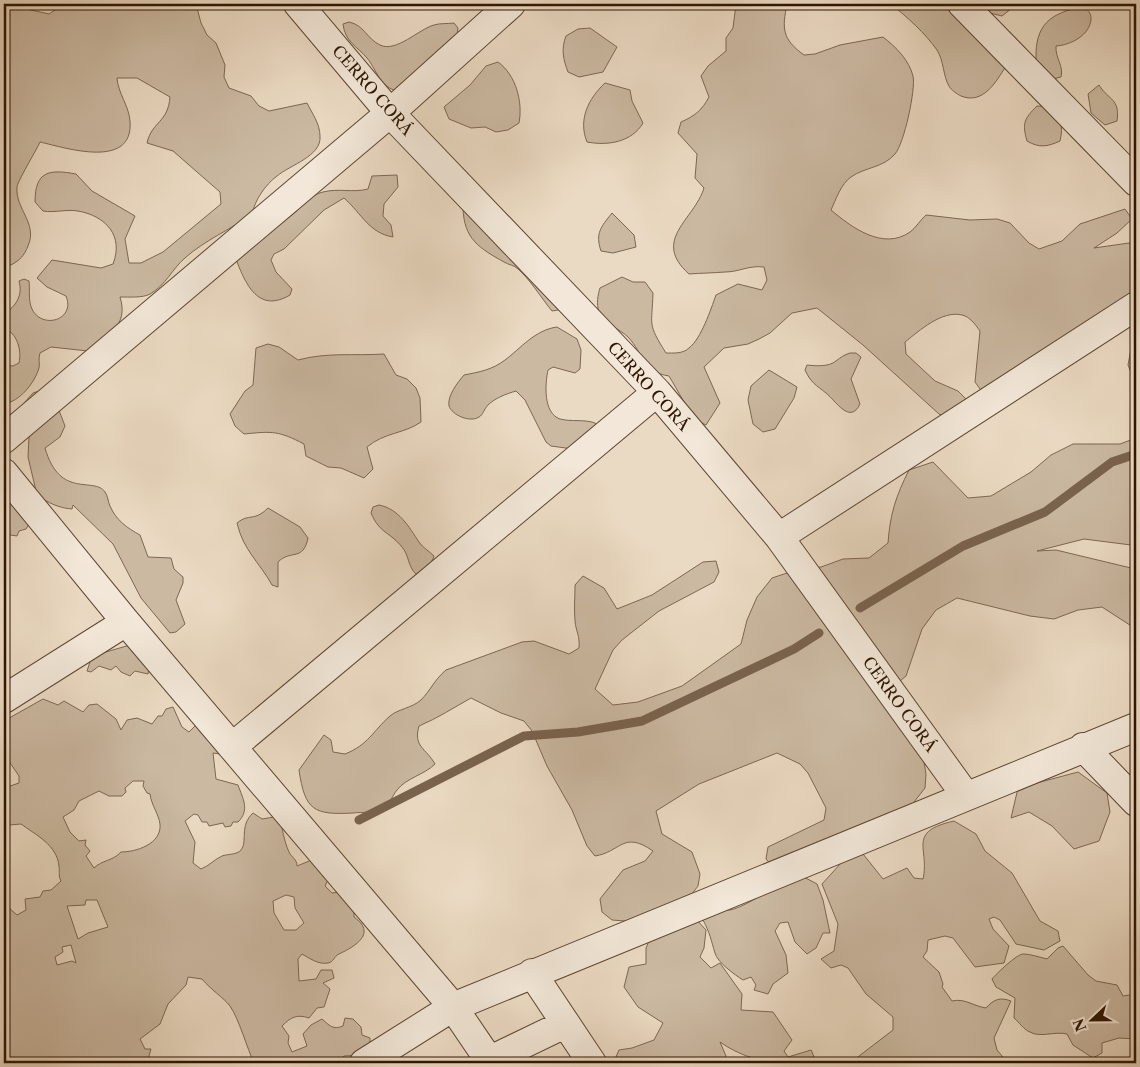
<svg xmlns="http://www.w3.org/2000/svg" width="1140" height="1067" font-family="'Libre Caslon Text',serif">
<style>
.green{fill:#cbb9a2;stroke:#7d6752;fill-rule:evenodd}
.lines{fill:none;stroke-linecap:round;stroke-linejoin:round}
.stream{stroke:#79634e;stroke-width:9}
.minor-casing{stroke:#5e4632;stroke-width:30}
.minor{stroke:#f2e7d8;stroke-width:28}
.labels{text-anchor:middle;stroke-width:5;stroke-linejoin:round;paint-order:stroke}
.street-label{font-size:16px;fill:#2f1501;stroke:#f2e7d8}
</style>
<rect width="100%" height="100%" fill="#ebdac3"/>
<filter id="stains"><feTurbulence type="fractalNoise" baseFrequency=".004" numOctaves="4"/><feColorMatrix values="0 0 0 0 .2 0 0 0 0 .09 0 0 0 0 .02 0 0 0 .5 -.17"/></filter>
<radialGradient id="worn" r=".72"><stop offset=".6" stop-color="#630" stop-opacity="0"/><stop offset="1" stop-color="#630" stop-opacity=".3"/></radialGradient>
<path class="green" d="M4,4L49,14L64,4H196L201,23L207,35L216,43L225,65L224,77L229,88L251,96L259,106L269,111L307,103C312,113 320,124 320,136C322,156 290,165 277,176C265,185 255,200 252,214C230,230 205,240 185,258C172,269 166,285 150,294C143,298 129,297 120,297C129,326 108,334 88,351L51,347L40,353C38,359 40,362 39,368C34,384 20,401 4,404V365L13,366L19,363C22,350 17,333 4,328V314C16,306 23,296 19,281L24,279L29,281C30,289 28,301 32,309C42,330 76,320 66,296L47,287L37,278L52,260L101,268L113,264C124,236 106,216 78,211C66,209 55,213 43,211L35,202C35,171 49,169 76,174L92,191L135,216L125,239L129,263H141L163,252L221,204L220,192L173,151L147,143C152,121 168,123 170,97L137,78H117C118,93 129,106 130,121C134,170 66,148 40,142C36,151 17,182 17,187C15,209 38,223 28,246C24,256 20,260 11,265L4,262Z
M736,4H787C782,29 782,39 804,55L815,54L840,45L883,37C896,47 909,60 913,76C916,89 904,144 895,154C883,168 865,167 851,177C841,184 836,199 831,210C851,227 883,251 910,232C916,228 920,220 926,215L970,220L997,219L1010,223L1029,243L1039,249L1062,241L1080,224L1125,209L1132,219L1117,233L1094,248L1136,242V300L983,393L975,382L980,331C975,324 970,317 962,315C942,310 919,331 905,342L906,354L935,381L958,391L967,400L951,418L939,414L863,345L817,308L792,313L770,333L759,339L748,344L724,348L704,367L720,403L706,425L694,419L669,376C642,372 644,354 628,337C620,329 604,324 599,311C596,304 598,295 600,288L622,277L633,282H645L653,293C652,326 647,323 666,353C673,353 683,354 689,348C701,339 711,309 716,295L738,284L762,290L767,280L764,267C749,265 739,272 725,272C713,273 702,273 689,274C651,240 694,220 704,188L695,178L697,154L678,133L681,122C695,116 702,110 709,97L701,76L708,66L726,51V38L733,28Z
M891,4H956L1006,66C996,82 983,105 961,96C957,94 951,90 949,86C943,76 944,61 937,50C925,33 907,17 891,4Z
M982,4H1012V8L1002,16L990,13Z
M1082,7C1088,10 1091,12 1091,19C1090,35 1071,45 1056,46C1055,58 1064,66 1061,77L1049,80L1036,59C1035,25 1050,13 1082,7Z
M349,22C364,25 367,39 380,45C396,53 419,29 434,25C440,23 447,24 454,23L458,28L456,42L398,91C380,88 377,70 367,58C357,46 345,42 343,24Z
M590,28L617,47L603,72L579,77L568,72C563,59 561,49 566,36L578,29Z
M498,62C516,75 523,102 519,123L508,130L496,132L485,127L471,128L449,119L444,107L470,85L486,66Z
M605,83L630,90L632,101L643,123C632,142 608,146 587,142C578,120 588,99 605,83Z
M1099,85C1109,101 1120,98 1117,121L1105,125L1091,113L1088,94Z
M1037,106L1049,107C1060,120 1064,124 1060,141C1047,147 1039,148 1027,141C1022,123 1024,119 1037,106Z
M397,175L398,187L384,204L383,216L391,225L393,237C369,233 362,214 344,198L324,210L284,249L274,254L271,260L276,272L292,289L290,295C256,315 244,280 234,254C253,242 274,230 292,215C302,207 310,195 323,192C339,188 353,193 368,189L372,176Z
M463,208L559,304L558,310L552,311C542,299 529,278 518,269C514,265 509,265 504,262C479,248 464,239 463,208Z
M612,213L634,235L636,247L613,253L601,251C595,233 601,227 612,213Z
M557,327L577,339L581,350L580,369L575,373L553,367L548,370C545,384 543,413 560,419C572,422 584,419 595,423L598,428L573,449L551,446L546,442L525,400L516,391C506,394 495,398 488,405C484,409 483,415 479,417C470,423 452,415 449,406C447,396 458,382 464,375C479,372 492,370 505,360C521,348 535,330 557,327Z
M1136,336V385L1128,365L1133,339Z
M268,344L279,347L298,360C327,352 355,356 384,354L396,375L407,379L416,388L420,398L421,422C404,434 385,432 367,447L373,469L364,478L341,468L328,467L306,456L304,444C279,431 273,431 244,434L235,426L230,414L245,391L253,385L256,348Z
M850,353H856L861,357L851,379L860,404C850,425 836,401 826,393C816,385 811,383 805,370L807,365C816,366 829,367 836,361C841,357 844,355 850,353Z
M769,370L797,387L794,398L775,429L763,432L753,424L748,400L751,386Z
M50,387L65,426L60,437L45,448C60,500 94,476 105,492C108,496 108,502 110,506C116,520 127,528 140,535L148,557L171,558L174,569L183,577V583L176,600L185,624L176,632L170,633L141,598L113,544L73,505L72,509C59,508 48,503 37,495L28,457L29,437L23,409L25,402L33,393Z
M1136,438V543L1131,545L1084,539L1037,551L1056,550L1131,568L1136,575V629L1102,607L1078,610L1054,619L1030,616L957,598L936,610L922,629L906,676L885,694L923,756L926,774L925,788L896,825L775,869L766,859L768,847L824,820L826,808L808,773L800,764L777,753L699,784L656,811L662,834L692,852L700,874L698,886L675,916L652,923L612,920L602,912L600,899L623,870L645,861L653,851C623,830 621,852 595,856L587,846L572,810L547,766L532,731L524,721L501,713L471,698C453,708 438,718 419,726C413,747 426,748 435,764C424,775 406,778 397,790C392,796 391,803 383,808C375,813 362,812 353,813C314,815 305,811 299,770L324,735L331,740L333,752L345,754C368,745 373,731 390,716C398,709 412,708 421,700C430,691 435,679 446,670L522,642L534,641L569,654L579,648C580,635 576,632 575,621C574,609 575,597 575,585L583,576L604,588L617,609L652,595L703,562L716,561L719,572L714,582L659,611L622,640L613,650L595,689L613,705L638,702L682,686L741,644L747,620L757,597L772,578L796,570L821,567L843,559L869,558L888,543C890,514 896,496 909,470L933,462L968,498L991,496L1031,472L1051,455L1073,444H1120Z
M4,489L29,524L26,529L19,531L17,536L4,534Z
M379,505C399,509 409,527 419,542C423,548 429,551 434,556C431,565 425,570 416,574C408,567 409,555 402,547C389,531 380,534 371,513L373,507Z
M268,508L300,527L308,538C303,562 291,549 278,562V587L272,585C260,563 243,550 237,523C249,513 254,522 268,508Z
M130,645L149,668L148,674L135,671L130,676L121,672L116,666L111,670L99,666L91,672L87,671L92,656Z
M43,699L58,705L64,701L83,712L89,705L97,704L116,719L121,730L127,720L137,718L152,724L158,716H162L166,709L173,707L182,727L189,732L197,724L227,755L213,753L216,779L238,785C243,799 250,810 238,822H233L231,826L225,827L223,823L209,826L207,822H202L198,815L194,814L185,821L195,842L193,863L201,869C209,866 215,859 222,856C227,854 237,855 241,850C248,841 239,826 253,813L262,819L280,816C282,828 284,841 289,852C292,858 297,859 297,866L314,859L328,880L325,886L332,893L341,892L354,909V917C377,933 356,946 339,954C334,956 334,962 328,963C319,965 309,958 302,954L298,959L299,981L316,979L321,970H332L334,978L323,983L330,989L324,1007L317,1008L309,1018C297,1014 291,1017 282,1026L289,1036L288,1043L292,1052L307,1046L303,1034L311,1025L322,1019C330,1026 333,1030 343,1026L345,1018L353,1019L361,1027L362,1035L370,1038V1043L361,1055L344,1056L339,1063H254C247,1048 239,1019 230,1006C224,998 210,989 202,979L188,977L186,985L168,1004L160,1024L140,1039L145,1049H151L147,1063H4V898L10,909L17,915L26,910L25,899L40,897L43,891L51,890L61,881C58,875 60,873 59,866C57,845 36,835 21,824L9,825L4,821V788L19,783V776L4,754V724L11,717ZM133,781H144L143,786L147,793L150,794C151,804 159,815 160,824C162,844 136,852 121,852C113,861 102,860 94,868L86,856L90,851L85,845L86,840L79,841L70,832L63,817L74,810L79,801L99,791L109,796H122L126,792L125,788ZM286,895L294,897L295,908L304,923L296,930H284L274,913L273,901ZM86,900H97L108,927L88,933L78,939L67,906L85,905ZM71,945L76,963L72,961L57,965L55,957L63,952L62,947Z
M1078,772L1107,793L1110,812L1099,841L1074,849L1052,826L1029,812L1011,818L1018,788Z
M954,821L976,834L985,851L1012,873L1040,921L1058,931L1060,941L1044,950L1016,944L1000,920L994,917L989,919L993,929L1009,946L1004,963L975,967L953,938L945,936L928,940L927,951L923,957L939,972L943,984L942,987L952,1001C965,998 973,1006 986,1008C994,999 1000,997 1011,1001L994,1038L997,1050L1008,1063H850L893,1030V1017L866,994L848,968L841,965L831,968L821,959L834,951L838,924L822,884L842,862L863,854L883,879L907,868L914,878L923,879C930,848 906,832 954,821Z
M802,876L817,884L823,900L830,933H823L816,948L807,954L795,942L788,922L780,923L775,931L786,955L788,973L773,984L768,994L754,990L756,985L751,977L743,980C735,975 717,962 715,953C711,940 710,933 703,920C713,904 716,911 730,910C742,908 765,893 776,886C783,882 793,879 802,876Z
M696,919L706,930L704,948L700,957L711,968L720,963L742,994L741,1010L773,1012L792,1040L784,1051L788,1057L811,1050L816,1061L827,1059L830,1063C787,1063 756,1067 720,1042L726,1056V1063H617L615,1059L619,1050L632,1048L654,1040L663,1023L638,1007L624,987L629,967L646,964V948L653,932Z
M1063,946L1088,975L1096,981L1117,985L1123,996L1136,994V1039L1119,1038L1102,1043V1053L1093,1058L1073,1045L1067,1034C1055,1031 1040,1038 1030,1032C1024,1030 1019,1022 1014,1018L1015,998L996,987L992,979C996,974 1017,954 1023,954C1030,954 1039,957 1047,959L1058,948Z"/>
<g class="lines">
<path class="stream" d="M860,608L963,546L1045,512L1112,462L1136,454
M359,820L524,736L578,732L642,721L794,649L819,633"/>
<g class="minor-casing">
<path id="minor" d="M298,4L390,113L657,392L779,537L966,796
M962,4L1136,182
M4,439L390,113L511,4
M4,473L126,622L453,1007L491,1063
M779,537L1136,306
M4,699L126,622
M232,747L657,392
M1083,747L1136,802
M532,973L592,1063
M364,1063L453,1007L1136,727
M484,1063L565,1024"/>
</g>
<use href="#minor" class="minor"/>
</g>
<g class="labels">
<g class="street-label">
<text transform="translate(373 90) rotate(49)" y="6">CERRO CORÁ</text>
<text transform="translate(649 386) rotate(48)" y="6">CERRO CORÁ</text>
<text transform="translate(900 704) rotate(54)" y="6">CERRO CORÁ</text>
</g>
</g>
<rect width="1140" height="1067" fill="none" stroke="#ebdac3" stroke-width="20"/>
<rect x="5" y="5" width="1130" height="1057" fill="none" stroke="#2f1501" stroke-width="2.5"/>
<rect x="10" y="10" width="1120" height="1047" fill="none" stroke="#2f1501"/>
<g transform="translate(1092 1020) rotate(248)" stroke="#f2e7d8" stroke-width="4" paint-order="stroke">
<path d="M0-4L9 19L0 12L-9 19Z" fill="#2f1501"/>
<text y="-8" font-size="14" font-weight="bold" text-anchor="middle" fill="#2f1501">N</text>
</g>
<rect width="100%" height="100%" filter="url(#stains)"/>
<rect width="100%" height="100%" fill="url(#worn)"/>
</svg>
